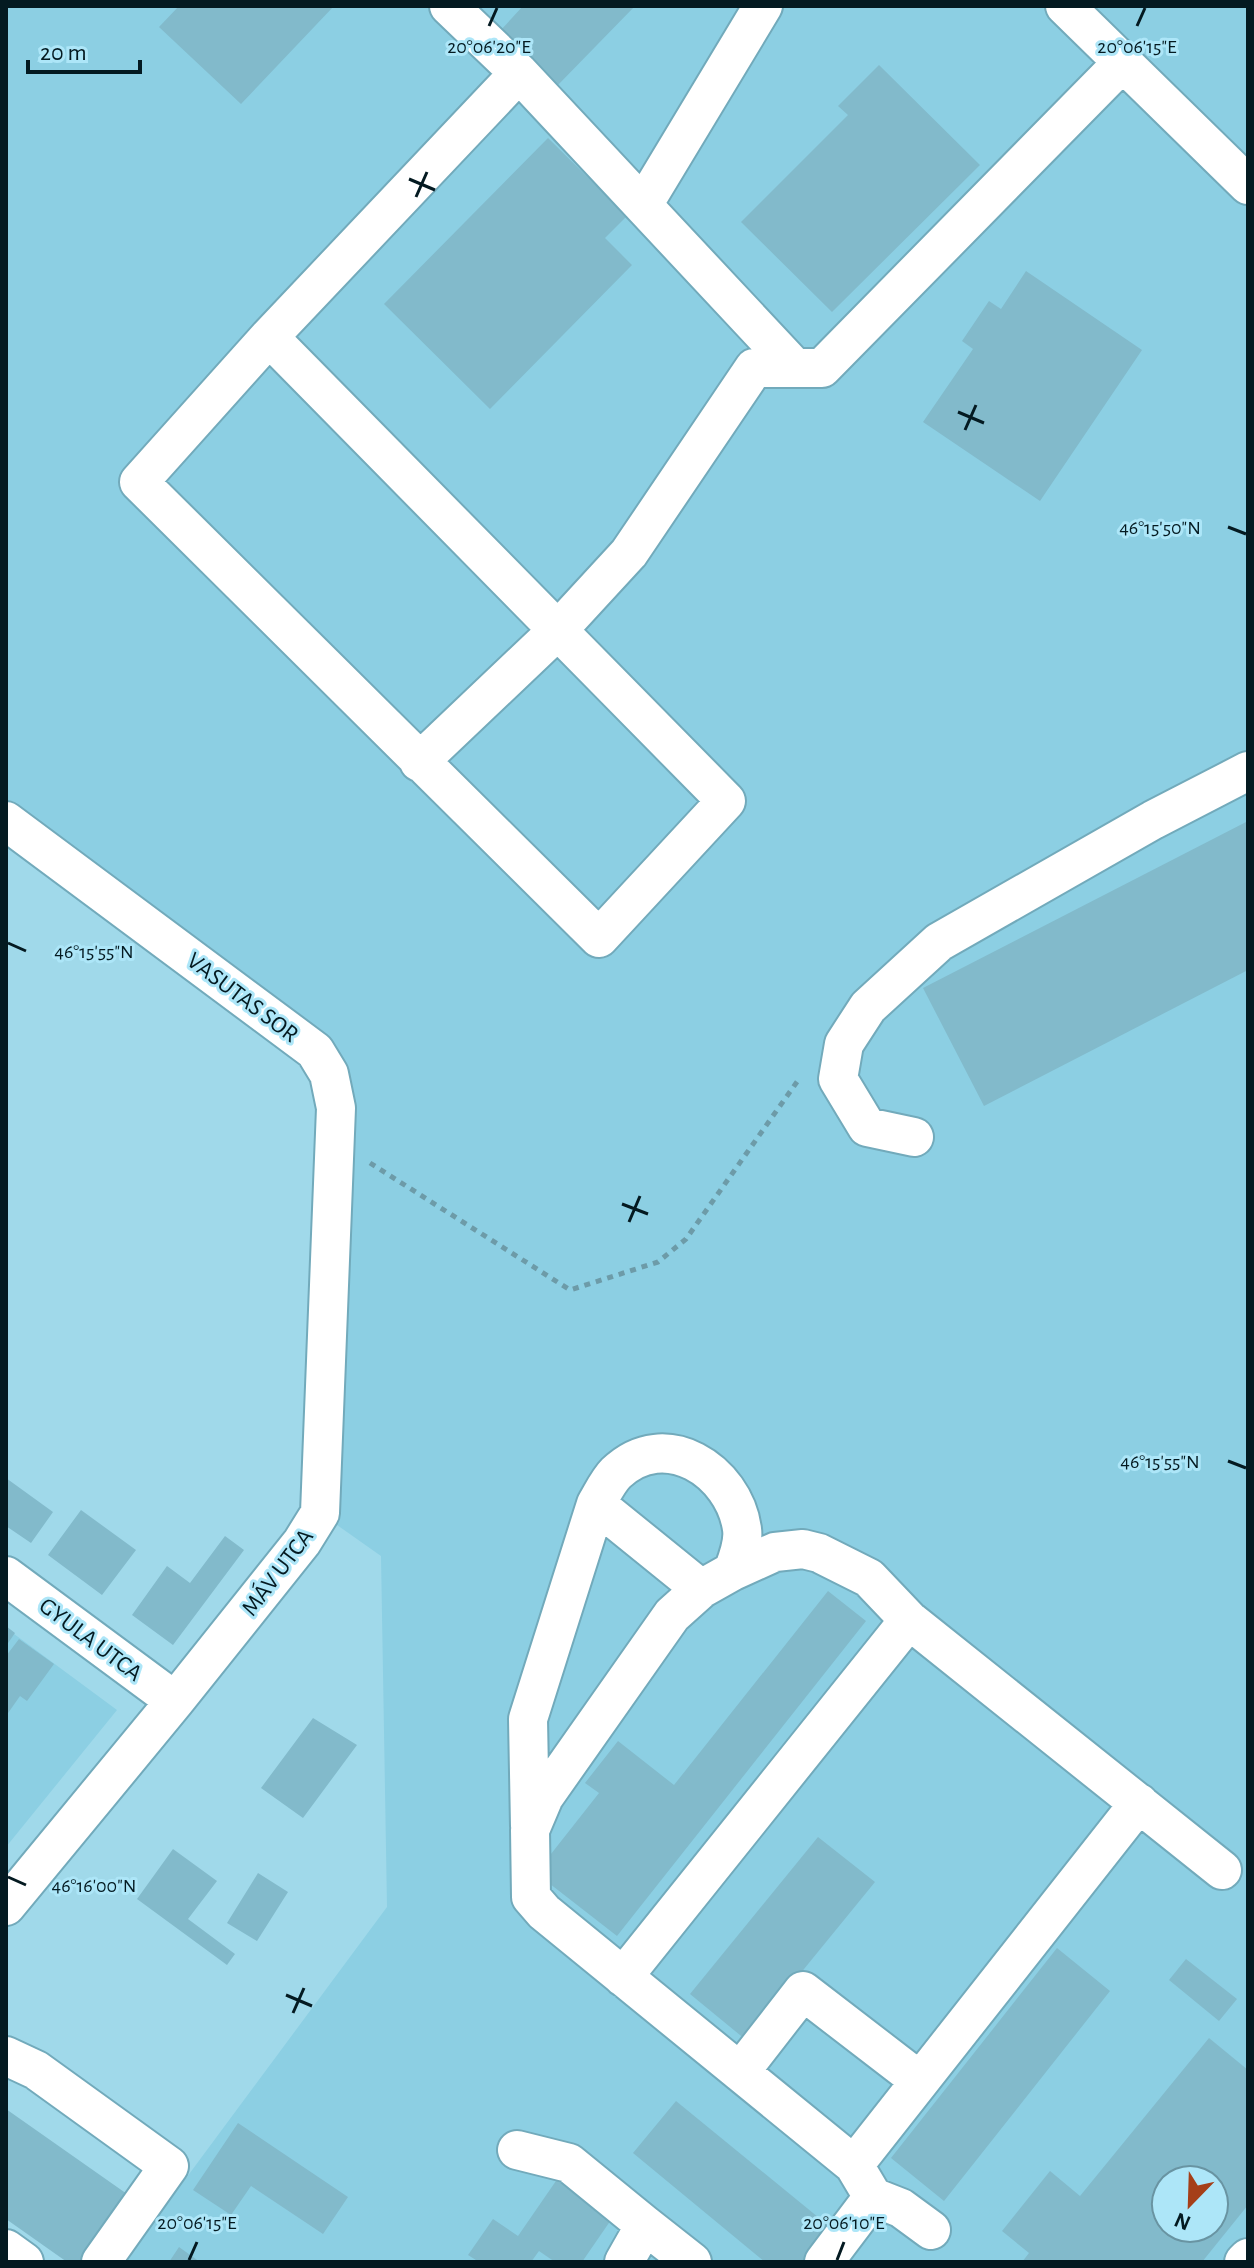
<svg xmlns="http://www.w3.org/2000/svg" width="1254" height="2268" font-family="'Alegreya Sans',sans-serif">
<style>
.built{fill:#8ccfe3;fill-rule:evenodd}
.building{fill:#82bacb;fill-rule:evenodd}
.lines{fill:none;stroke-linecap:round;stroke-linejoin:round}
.minor-casing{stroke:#72aabb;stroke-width:42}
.path{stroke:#6d9ba8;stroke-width:5;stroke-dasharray:6 6;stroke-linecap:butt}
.minor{stroke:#fff;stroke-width:38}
.ticks{fill:none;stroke:#041a21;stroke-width:3}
.labels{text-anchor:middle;stroke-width:6;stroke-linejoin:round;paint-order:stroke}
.street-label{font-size:24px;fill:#041a21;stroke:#ade6f8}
.ticks-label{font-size:20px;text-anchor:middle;fill:#041a21;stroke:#ade6f8;stroke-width:6;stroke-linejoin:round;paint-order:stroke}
</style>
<rect width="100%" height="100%" fill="#a0d9ea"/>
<path class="built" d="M6,6H1248V2262H124L387,1907L381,1556L320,1513L315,1051L6,822ZM1166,2180H1214V2228H1166Z
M6,1628L117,1710L6,1847Z"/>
<path class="building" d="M179,6H334L241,104L159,27Z
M523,6H635L557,86L500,31Z
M879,65L980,165L832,312L741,222L848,115L838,106Z
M548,138L627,216L605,238L632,265L490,409L384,304Z
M1026,271L1142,350L1040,501L923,422L973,349L962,341L989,301L1001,309Z
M1248,821V970L984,1106L923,988Z
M6,1478L53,1512L31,1543L6,1526Z
M81,1510L136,1550L102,1595L48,1555Z
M225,1536L244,1550L173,1645L132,1615L167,1566L190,1583Z
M828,1591L866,1621L617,1936L536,1873L599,1793L585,1783L618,1741L674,1785Z
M6,1626L15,1633L6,1646Z
M19,1639L54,1664L27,1701L20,1696L6,1716V1656Z
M313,1718L357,1745L303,1818L261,1788Z
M818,1837L875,1882L746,2040L690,1994Z
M173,1849L217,1881L188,1919L235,1954L227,1965L137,1899Z
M258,1873L288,1892L257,1941L227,1923Z
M1057,1948L1110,1991L944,2201L891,2158Z
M1186,1959L1237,1999L1219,2021L1169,1980Z
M1209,2038L1248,2070V2205L1202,2262H1022L1029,2253L1002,2231L1050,2171L1080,2196ZM1166,2180H1214V2228H1166Z
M676,2101L835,2231L809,2262H765L633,2153Z
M6,2109L127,2194L79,2262H67L6,2219Z
M238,2123L348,2197L323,2234L251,2186L231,2215L193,2190Z
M558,2178L613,2217L582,2262H555L539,2251L531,2262H479L468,2255L493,2219L518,2236Z
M179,2247L200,2262H169Z"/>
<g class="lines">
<g class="minor-casing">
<path id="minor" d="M449,6L519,73L795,368
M1065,6L1248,185
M643,205L763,6
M269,337L726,801L599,938L139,482Z
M269,337L519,73
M419,762L559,629L629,553L754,368H822L1123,62
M6,821L315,1051L329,1074L336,1108L320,1513L302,1542L175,1701L6,1906
M914,1137L867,1127L838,1079L844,1044L868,1007L939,942L1153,820L1248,771
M596,1504L701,1589
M6,1576L175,1701
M909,1620L1222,1870
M530,1826L528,1719L596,1504C602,1494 608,1481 616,1473C665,1426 734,1471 742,1529C744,1543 738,1558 733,1571
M623,1977L909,1620L869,1578L819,1553L803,1549L775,1552L733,1571L701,1589L672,1615L544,1797L530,1830L531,1897L544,1912L854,2165
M6,2056L36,2070L169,2166L101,2262
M740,2072L803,1991L920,2081
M517,2150L569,2163L645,2225
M873,2197L901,2208L931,2230
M6,2249L24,2262
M624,2262L645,2225L692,2262
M824,2262L873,2197L854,2165L1139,1803
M1244,2262L1248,2258"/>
</g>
<path class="path" d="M370,1163L570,1290L658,1262L686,1239L799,1079"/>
<use href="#minor" class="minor"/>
</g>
<path class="ticks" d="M489,26L497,8M1137,26L1145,8M409,179L435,190M416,197L427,172M958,412L984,423M965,430L976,405M1228,527L1246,534M8,943L26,951M622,1204L648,1214M629,1222L640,1196M1228,1461L1246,1468M8,1877L26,1885M286,1995L312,2006M293,2013L304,1988M189,2260L197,2242M837,2260L844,2242"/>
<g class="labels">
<g class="street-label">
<text transform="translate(243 997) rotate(37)" y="8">VASUTAS SOR</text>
<text transform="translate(277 1572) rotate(-53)" y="8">MÁV UTCA</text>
<text transform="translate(91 1639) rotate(37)" y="8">GYULA UTCA</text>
</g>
</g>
<g class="ticks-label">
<text x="489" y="53">20°06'20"E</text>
<text x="1137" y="53">20°06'15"E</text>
<text x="1160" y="534">46°15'50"N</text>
<text x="94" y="958">46°15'55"N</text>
<text x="1160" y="1468">46°15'55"N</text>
<text x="94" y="1892">46°16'00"N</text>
<text x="197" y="2229">20°06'15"E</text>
<text x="844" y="2229">20°06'10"E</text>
</g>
<rect width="1254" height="2268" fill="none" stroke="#041a21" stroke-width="16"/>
<g transform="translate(1190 2204) rotate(203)"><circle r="38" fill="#ade6f8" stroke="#6994a2" stroke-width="2"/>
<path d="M0-6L14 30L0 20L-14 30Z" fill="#a53f18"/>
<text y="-12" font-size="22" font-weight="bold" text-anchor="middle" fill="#041a21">N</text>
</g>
<path d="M28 60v12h112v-12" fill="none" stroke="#041a21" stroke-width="4"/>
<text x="40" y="60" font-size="24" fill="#041a21" stroke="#ade6f8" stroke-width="6" paint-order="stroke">20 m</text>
</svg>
